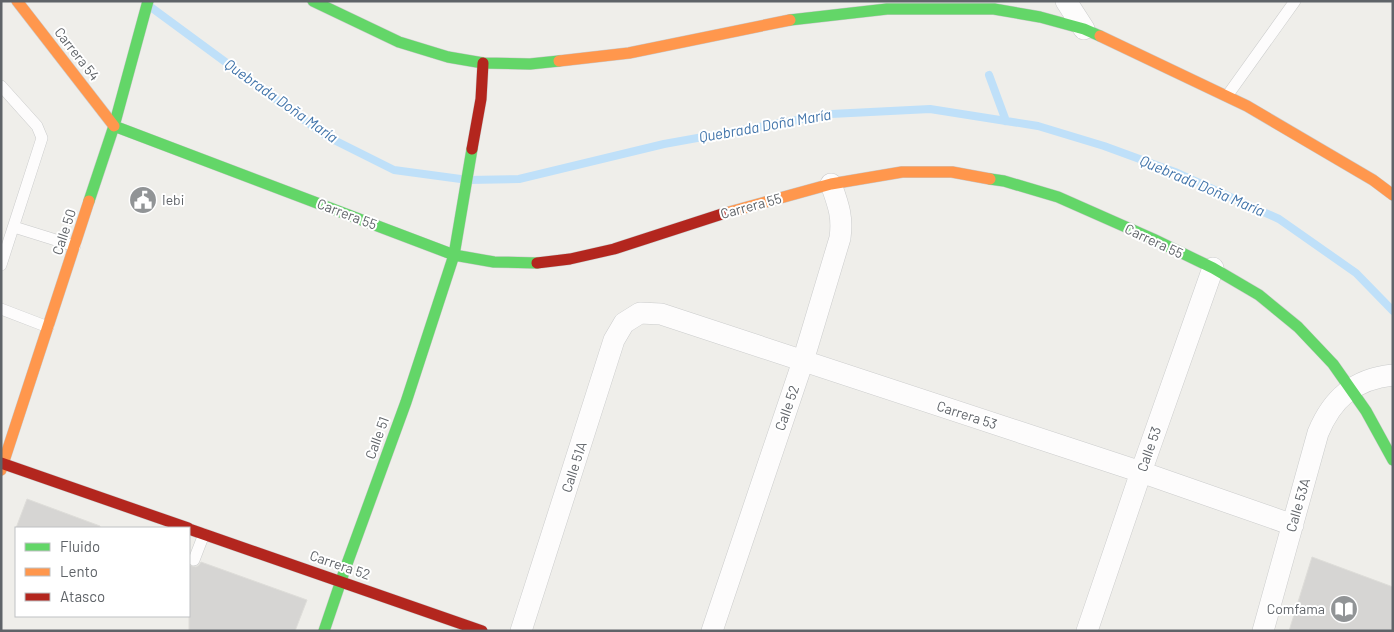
<svg xmlns="http://www.w3.org/2000/svg" width="1394" height="632" font-family="Barlow,sans-serif">
<style>
.lines{fill:none;stroke-linecap:round;stroke-linejoin:round}
.stream{stroke:#bfe0f9;stroke-width:8}
.building{fill:#d6d5d3;stroke:#deddd9}
.lane-casing{stroke:#cbcccc;stroke-width:12}
.street-casing{stroke:#cbcccc;stroke-width:22}
.fast-casing{stroke:#cacacb;stroke-width:12}
.slow-casing{stroke:#cacacb;stroke-width:12}
.jam-casing{stroke:#cacacb;stroke-width:12}
.lane{stroke:#fdfcfc;stroke-width:11}
.street{stroke:#fdfcfc;stroke-width:21}
.fast{stroke:#63d668;stroke-width:11}
.slow{stroke:#ff974d;stroke-width:11}
.jam{stroke:#b3261e;stroke-width:11}
.labels{text-anchor:middle;stroke-width:4;stroke-linejoin:round;paint-order:stroke}
.street-label{font-size:14px;fill:#5f6368;stroke:#fff}
.poi-label{font-size:14px;fill:#5f6368;stroke:#fff;text-anchor:start}
.water-label{font-size:15px;font-style:italic;fill:#4174aa;stroke:#fff}
</style>
<rect width="100%" height="100%" fill="#efeeea"/>
<g class="lines">
<path class="stream" d="M152,8L326,136L394,170L468,180L519,179L664,144L831,114L930,109L1038,126L1104,146L1175,172L1279,219L1356,273L1393,311
M989,75L1006,121"/>
</g>
<path class="building" d="M27,499L100,526V528H16Z
M1312,557L1393,587V631H1289Z
M201,562L307,600L295,631H189V565L196,567L199,565Z"/>
<g class="lines">
<g class="lane-casing">
<path id="lane" d="M1,86L37,126L42,138L1,265
M1227,96L1295,1
M14,227L75,246
M1,309L48,327
M194,560L204,534"/>
</g>
<g class="street-casing">
<path id="street" d="M1066,1L1084,29
M521,631L614,340L624,323L640,313L661,314L1141,472L1293,525
M712,631L803,361L840,238C843,216 838,204 831,184
M1087,631L1141,472L1213,268
M1263,631L1318,433C1332,399 1354,379 1393,375"/>
</g>
<g class="fast-casing">
<path id="fast" d="M313,1L399,42L448,57L483,63L530,64L559,61
M790,20L887,9H994L1040,17L1084,29L1100,36
M114,126L454,255L494,262L537,263
M990,179L1004,181L1058,197L1153,239L1213,268L1259,295L1298,327L1333,364L1366,411L1393,460
M89,201L114,126L148,1
M324,631L344,572L406,402L454,255L472,149"/>
</g>
<g class="slow-casing">
<path id="slow" d="M17,1L114,126
M1100,36L1247,106L1373,180L1393,195
M559,61L629,53L790,20
M722,214L831,184L902,172H952L990,179
M1,470L89,201"/>
</g>
<g class="jam-casing">
<path id="jam" d="M472,149L481,99L483,63
M537,263L570,259L614,249L722,214
M1,463L188,528
M189,529L482,631"/>
</g>
<use href="#lane" class="lane"/>
<use href="#street" class="street"/>
<use href="#fast" class="fast"/>
<use href="#slow" class="slow"/>
<use href="#jam" class="jam"/>
</g>
<defs>
<g id="civic-disc" transform="scale(1.4375)"><circle r="9.5" fill="#919496" stroke="#fff"/><path d="M-.6-6.5H3V-4.5H.6V-3L4-1V1h2V6H-6V1h2V-1L-.6-3ZM-1.2 2.5V6h2.4V2.5Z" fill="#fff"/></g>
<g id="library-disc" transform="scale(1.4375)"><circle r="9.5" fill="#919496" stroke="#fff"/><path d="M-6-4Q-3-5.5-.7-3.5V5Q-3 3-6 4ZM6-4Q3-5.5 .7-3.5V5Q3 3 6 4Z" fill="#fff"/></g>
</defs>
<g fill-rule="evenodd">
<use href="#civic-disc" x="143" y="200"/>
<use href="#library-disc" x="1344" y="609"/>
</g>
<g class="labels">
<g class="street-label">
<text transform="translate(77 54) rotate(52)" y="5">Carrera 54</text>
<text transform="translate(751 206) rotate(-15)" y="5">Carrera 55</text>
<text transform="translate(347 214) rotate(21)" y="5">Carrera 55</text>
<text transform="translate(64 232) rotate(-72)" y="5">Calle 50</text>
<text transform="translate(1154 241) rotate(25)" y="5">Carrera 55</text>
<text transform="translate(787 408) rotate(-71)" y="5">Calle 52</text>
<text transform="translate(967 415) rotate(18)" y="5">Carrera 53</text>
<text transform="translate(377 438) rotate(-70)" y="5">Calle 51</text>
<text transform="translate(1149 449) rotate(-71)" y="5">Calle 53</text>
<text transform="translate(574 467) rotate(-72)" y="5">Calle 51A</text>
<text transform="translate(1298 505) rotate(-74)" y="5">Calle 53A</text>
<text transform="translate(340 565) rotate(19)" y="5">Carrera 52</text>
</g>
<g class="poi-label">
<text x="162" y="205">Iebi</text>
<text x="1325" y="614" text-anchor="end">Comfama</text>
</g>
<g class="water-label">
<text transform="translate(281 101) rotate(35)" y="5">Quebrada Doña María</text>
<text transform="translate(765 126) rotate(-10)" y="5">Quebrada Doña María</text>
<text transform="translate(1202 186) rotate(23)" y="5">Quebrada Doña María</text>
</g>
</g>
<rect width="1394" height="632" fill="none" stroke="#5f6368" stroke-width="5"/>
<rect x="15" y="527" width="175" height="90" fill="#ffffff" stroke="#bfc1c3"/>
<rect x="25" y="543" width="25" height="8" fill="#63d668" stroke="#bfc1c3"/>
<text x="60" y="552" font-size="15" fill="#5f6368">Fluido</text>
<rect x="25" y="568" width="25" height="8" fill="#ff974d" stroke="#bfc1c3"/>
<text x="60" y="577" font-size="15" fill="#5f6368">Lento</text>
<rect x="25" y="593" width="25" height="8" fill="#b3261e" stroke="#bfc1c3"/>
<text x="60" y="602" font-size="15" fill="#5f6368">Atasco</text>
</svg>
